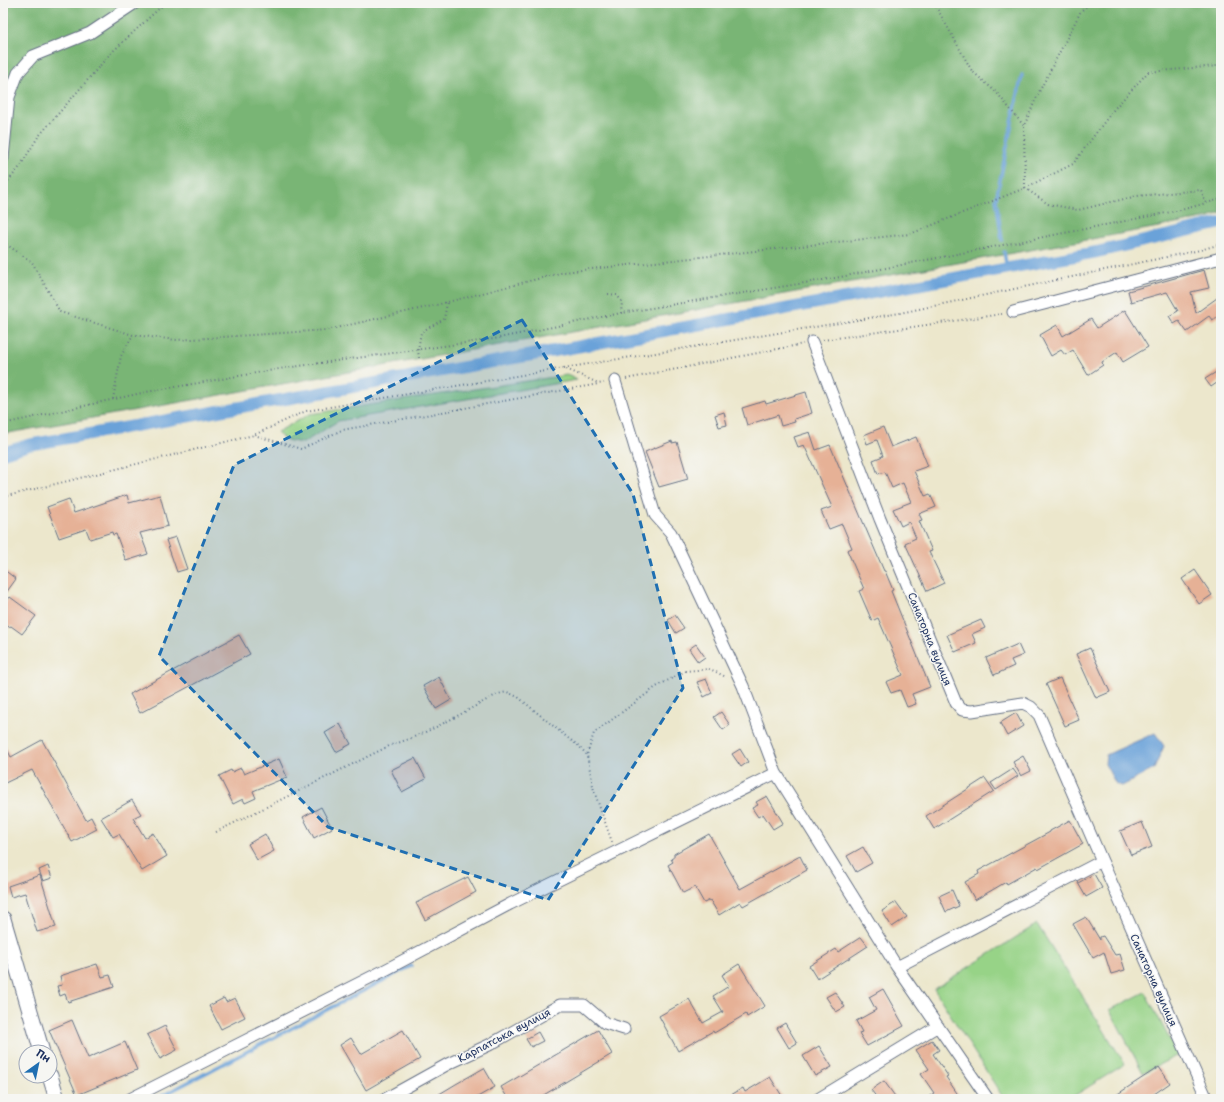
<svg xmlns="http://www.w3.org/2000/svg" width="1224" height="1102" font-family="'Shantell Sans',sans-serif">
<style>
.green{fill:#97d387;stroke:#598172}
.forest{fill:#79b574;stroke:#4a7269}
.water{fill:#6ba2d9;stroke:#43689c}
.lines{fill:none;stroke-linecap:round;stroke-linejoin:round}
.stream{stroke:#6ba2d9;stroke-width:3.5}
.canal{stroke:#6ba2d9;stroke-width:12}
.building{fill:#e6b196}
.street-casing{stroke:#646f84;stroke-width:13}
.secondary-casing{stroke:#646f84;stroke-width:17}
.path{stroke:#646f84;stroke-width:2;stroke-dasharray:1 3;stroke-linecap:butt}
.street{stroke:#fff;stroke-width:11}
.secondary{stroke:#fff;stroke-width:15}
.marked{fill:#1f6fb2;fill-opacity:0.2;stroke:#1f6fb2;stroke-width:3;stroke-dasharray:8 5;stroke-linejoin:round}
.labels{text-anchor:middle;stroke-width:3;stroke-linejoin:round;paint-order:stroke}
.street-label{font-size:11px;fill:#1b2f5e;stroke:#f6f6f2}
</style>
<rect width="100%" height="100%" fill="#f6f6f2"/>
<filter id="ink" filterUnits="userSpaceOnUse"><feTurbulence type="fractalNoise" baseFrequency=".025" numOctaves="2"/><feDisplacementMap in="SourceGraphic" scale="8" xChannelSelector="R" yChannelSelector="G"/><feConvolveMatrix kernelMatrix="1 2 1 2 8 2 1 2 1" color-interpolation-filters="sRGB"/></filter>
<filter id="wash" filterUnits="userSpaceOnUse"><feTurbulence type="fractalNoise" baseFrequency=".012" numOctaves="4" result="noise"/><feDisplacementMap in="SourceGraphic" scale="16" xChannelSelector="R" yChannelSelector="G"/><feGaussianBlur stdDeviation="0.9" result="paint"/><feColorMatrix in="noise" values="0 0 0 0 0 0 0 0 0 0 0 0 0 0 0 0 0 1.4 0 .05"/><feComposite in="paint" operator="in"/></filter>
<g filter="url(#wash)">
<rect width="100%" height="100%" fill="#ece7cc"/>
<path class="green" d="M567,375L577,380L338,421L303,443L285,440L277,432L310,414Z
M1037,924L1125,1064L1069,1099H1004L934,989Z
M1145,992L1178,1055L1143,1073L1110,1010Z"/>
<path class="forest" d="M3,3H1221V213L1209,218L3,434Z"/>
<path class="water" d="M1155,733L1164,746L1154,769L1122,786L1116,784L1105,764L1106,755Z"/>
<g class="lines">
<path class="stream" d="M1002,240L996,199L1022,75
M1004,252L1007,269
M156,1099L411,966"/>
<path class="canal" d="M3,453L28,445L543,353L1097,252L1221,223"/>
</g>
<g id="blocks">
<path class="building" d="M1204,270L1209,288L1191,292L1196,313L1217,298L1221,304V315L1212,320L1209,316L1187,332L1179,321L1174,324L1169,316L1178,311L1167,292L1131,302L1128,291Z
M1125,310L1148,347L1123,362L1117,352L1102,362L1103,365L1088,375L1073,350L1065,355L1061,350L1051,356L1040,335L1057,325L1063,336L1091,319L1097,328Z
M1221,369V380L1211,387L1205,379Z
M806,392L812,413L794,419L795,422L781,426L778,415L747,425L742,408L765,401L766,404Z
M724,412L727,425L719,427L715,415Z
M883,427L891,447L916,437L928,466L914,471L925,496L930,494L936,507L919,514L922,520L919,521L932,551L929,552L944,583L927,591L905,543L916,538L909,522L901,526L893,509L911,502L903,483L892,488L885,472L878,474L873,460L883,456L877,440L867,444L864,435Z
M810,432L816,450L830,445L884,571H885L893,590L891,591L930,687L912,694L916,704L907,707L900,690L891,693L886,682L903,675L878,618L872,621L859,591L864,589L847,550L852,548L842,524L829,529L821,511L832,507L804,445L798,447L794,437Z
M672,441V443L677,442L688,479L659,487L645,452Z
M127,495L129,503L160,495L168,526L140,533L148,554L126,561L116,534L113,535L112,532L90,539L86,529L59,538L47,507L69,499L74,513Z
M176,537L187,569L177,572L166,540Z
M3,569L16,579L3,597Z
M1195,570L1212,595L1199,604L1182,579Z
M10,597L36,616L22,634L11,626L9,627L3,623V606Z
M675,615L684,628L676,633L668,620Z
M981,620L985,628L972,634L976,643L955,652L947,635Z
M239,635L250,654L140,713L130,694Z
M696,644L705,657L698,662L689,649Z
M1018,644L1023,655L1011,660L1014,666L994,675L986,658Z
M1090,648L1110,692L1096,698L1076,654Z
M439,677L451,700L436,709L423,686Z
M1060,678L1079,720L1065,726L1046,684Z
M706,679L712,693L704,697L697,682Z
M721,712L730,725L723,730L714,717Z
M1016,713L1023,726L1007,736L1000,723Z
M340,724L351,744L336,752L325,733Z
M42,740L86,820L91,817L97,829L72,842L32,770L3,784V741L11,757Z
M740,749L748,762L741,767L732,754Z
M1023,756L1031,771L1021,776L1013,762Z
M415,758L426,779L402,792L391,770Z
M279,759L287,777L253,791L256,798L245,803L243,799L233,804L219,776L231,770L232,772L241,768L244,774Z
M1013,769L1018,776L996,790L991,783Z
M985,778L994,791L934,829L926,816Z
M767,796L783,823L773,829L763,814L758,817L752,808L758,805L756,802Z
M132,800L141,814L133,818L145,838L153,833L167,856L142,871L119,834L113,837L101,818Z
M321,807L332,828L314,838L303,817Z
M1070,820L1083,844L1038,869L1037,867L1007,884L1006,882L975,900L965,882L979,874L978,871L1050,832V831Z
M1142,822L1152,847L1131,855L1120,831Z
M265,834L274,851L257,860L248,844Z
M709,834L740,889L800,856L807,870L743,906L740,902L719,915L710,900L704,903L695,887L683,893L668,865L673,862L671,859L674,857V854Z
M863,847L872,863L856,872L847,856Z
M48,866L52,878L43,881L39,870Z
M1094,874L1102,888L1086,897L1078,883Z
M40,875L56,927L37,932L25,893L11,897L8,886Z
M468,877L476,892L425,920L416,903Z
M952,890L959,906L946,912L939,896Z
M896,902L907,917L892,927L882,911Z
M1086,917L1100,940V937L1103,936L1115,955L1120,954L1125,970L1111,974L1104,952L1093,958L1073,924Z
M861,937L868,946L817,979L809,966L836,949L838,952Z
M97,964L102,977L110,975L114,987L68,1002L65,994L60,996L57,986L62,985L60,976Z
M739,964L765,1006L747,1017L746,1014L714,1033L713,1031L678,1051L659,1016L689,999L703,1023L723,1012L713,996L729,986L722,975Z
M883,989L904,1026L867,1046L859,1033L862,1032L856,1021L876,1010L869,997Z
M835,992L845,1007L836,1012L826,997Z
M224,998L226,1002L235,998L245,1017L221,1029L209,1006Z
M72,1020L88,1058L125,1042L137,1070L77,1095L49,1030Z
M785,1023L797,1043L789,1048L777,1028Z
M165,1026L177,1050L160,1059L147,1035Z
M403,1030L420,1059L366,1090L340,1045L351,1038L361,1054Z
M598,1030L612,1054L537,1099H508L501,1087Z
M538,1032L543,1041L531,1047L526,1039Z
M932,1040L939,1050L933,1054L948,1076L946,1077L961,1099H925L934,1093L921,1074L929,1069L916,1050Z
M819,1046L832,1067L815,1076L803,1056Z
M1159,1067L1170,1083L1147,1099H1110Z
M484,1068L495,1087L474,1099H431L456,1084Z
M770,1077L784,1099H724L743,1088L745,1092Z
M884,1081L897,1099H878L871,1090Z"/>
</g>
</g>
<g filter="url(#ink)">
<use href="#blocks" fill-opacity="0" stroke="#646f84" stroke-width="1"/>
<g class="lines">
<g class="street-casing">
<path id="street" d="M3,158L9,97L18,73L33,56L90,33L135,3
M1013,312L1221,258
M812,342L880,519L956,703L962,710L972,711L1023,703L1031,707L1039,715L1102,861L1207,1099
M615,381L655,515L671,533L743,686L776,773
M897,967L1102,861
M130,1099L387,969L510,904L776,773L897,967L988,1099
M385,1099L448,1064L489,1045L560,1005H584L605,1023L624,1029
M818,1099L938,1026"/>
</g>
<g class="secondary-casing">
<path id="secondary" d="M3,919L42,1052
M50,1076L57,1099"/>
</g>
<path class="path" d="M934,3L972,71L997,93L1024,126
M3,187L19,168L38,137L111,53L165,3
M1025,188L1024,126L1039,92L1081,11L1090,3
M1025,188L1048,204L1078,210L1137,196L1201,190L1206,203
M3,242L32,262L60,312L133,335L177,340L327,330L432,306L564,272L910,234L1025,188L1073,164L1114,109L1148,72L1217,66L1221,64
M608,294L617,295L622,302L621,313
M823,340L1002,314
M419,358L418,350L421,332L444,319L447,303
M564,368L900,313L1200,250L1221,244
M626,379L803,344
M113,399L121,356L133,335
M3,424L146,392L285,368L494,339L621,313L835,278L1181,210L1221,199
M254,435L301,449L342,430L604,383
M3,497L254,435L306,411L564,368L598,383
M216,832L391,745C429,734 463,712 498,694L507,692L518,697L568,738L579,746L587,755
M612,842L594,791L587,755L594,733L656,687L685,671L710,669L726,677"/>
<use href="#street" class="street"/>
<use href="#secondary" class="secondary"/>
</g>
</g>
<path class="marked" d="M522,320L633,494L683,688L548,900L328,827L159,656L234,465Z"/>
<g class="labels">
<g class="street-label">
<text transform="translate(930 639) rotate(68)" y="4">Санаторна вулиця</text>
<text transform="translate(1154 980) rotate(66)" y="4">Санаторна вулиця</text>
<text transform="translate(504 1035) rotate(-28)" y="4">Карпатська вулиця</text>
</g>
</g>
<rect width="1224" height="1102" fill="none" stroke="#f6f6f2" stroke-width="16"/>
<g transform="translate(38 1064) rotate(33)"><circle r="19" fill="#f6f6f2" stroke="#9ea6b7"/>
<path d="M0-3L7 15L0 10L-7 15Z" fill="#1f6fb2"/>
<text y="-6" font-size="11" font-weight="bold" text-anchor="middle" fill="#1b2f5e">Пн</text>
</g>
</svg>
